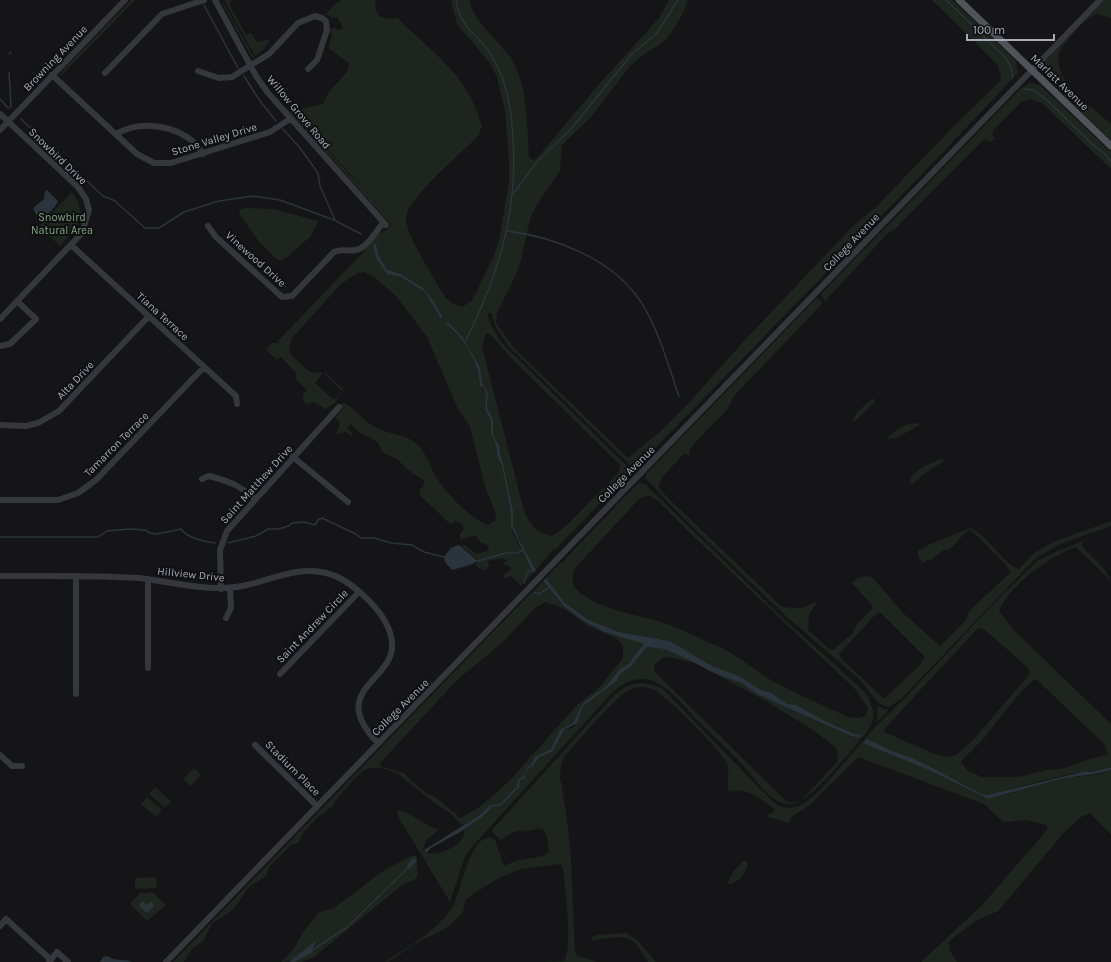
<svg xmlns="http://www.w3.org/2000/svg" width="1111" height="962" font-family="Karla,sans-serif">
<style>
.green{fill:#1d251e;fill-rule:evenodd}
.water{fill:#2a343c}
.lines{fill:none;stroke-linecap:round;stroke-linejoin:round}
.stream{stroke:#2a343c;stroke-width:1.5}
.minor{stroke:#36373c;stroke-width:6}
.major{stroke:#51535b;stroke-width:7}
.labels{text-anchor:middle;stroke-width:4;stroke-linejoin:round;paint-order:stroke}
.street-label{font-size:11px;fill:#a6abb8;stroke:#101012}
.park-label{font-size:11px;fill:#7ba47f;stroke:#101012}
</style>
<rect width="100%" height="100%" fill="#151517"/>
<path class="green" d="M131,0H135L60,77L63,70Z
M224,0H232L229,4L246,35L251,33L257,42L270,39L264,49L255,56Z
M341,0H376L375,9L379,16L388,19L398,18C405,27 414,33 422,41C452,69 470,86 482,126L478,136C463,152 407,198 406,218C405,234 436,281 445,297L452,303L462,307L472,301L494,255L499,240L509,182V162L505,112L497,77L489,62L457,24L451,0H469C476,25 496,37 510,57C528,82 527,127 529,156L532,160L536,159L601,82L659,18L669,0H688L682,15L670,35L660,45L647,52L631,65L590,118L562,145L560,171L540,200L531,216L520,264L513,281L497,313L496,323L514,348L628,458L662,430L685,407L743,342L852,227L876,207L954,126L1000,81L1001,76L997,64L932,0H952L1010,55L1016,62L1018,73L931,165L636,468L630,465L509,347L496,327L491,313H488L489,321L500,341L627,466L630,472L556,549L553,550L536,570L519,540L513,525V511L504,467L493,436V424L487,408L488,393L482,383L480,367L463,338L448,322L446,324L460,338L473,356L479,372L480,386L486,392L485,409L491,421V434L496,445L497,456L502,466L511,512L512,531L533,573L526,581L525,579L521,586L511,576L503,579L504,574L511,570L509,566L503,564V563L507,561L503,558L488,561L489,566L486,570L480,569L476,565L477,559L461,546L465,545L477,554L488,551L489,548L487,545L480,542L476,535L460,540V535L464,528L461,523L455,521L451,525L420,495V489L423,487L425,481L408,470L397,459L382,452C378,438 372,439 362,434C359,432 354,427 350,424L347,428L352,433V436L345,432L336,434L340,423L335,417L343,409L339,405L344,403C357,409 365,423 379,429C392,435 407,434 418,445C427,454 430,467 436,477C445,492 472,520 488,525L496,520L495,511L486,489L470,427L457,407L427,337L396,296L374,277L364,272L357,273L340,285L292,338L289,350L291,355L310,372L325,373L343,389L335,403L325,409L314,402L306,404C301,398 302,395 307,390L295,378L296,373L281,357L277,360L266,350L271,343H279L277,342L367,248L366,247L380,232L384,233L383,230L386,231L391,225L289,111H291L393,221L293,111L323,104L328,93L347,72L349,63L328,48L332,35L329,31L334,27L338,30L343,28L337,17L332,18L326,14L334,5ZM376,244L378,254L387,270L401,274L423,289L433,300L443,317L442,319C435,313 434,305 429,298C421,286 401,273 387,274L377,260ZM486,333L491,335L510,357L620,465L618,473L566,526L552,536C537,533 530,525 524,511L482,346ZM323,373L342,391L334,400L315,383Z
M1102,0H1111V18L1098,14C1086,17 1078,28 1070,37C1066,42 1060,49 1059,55C1053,82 1094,108 1111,124V141L1055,86L1043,72L1045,61Z
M223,1L225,6L255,59L251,56L223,5Z
M1030,83L1040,85L1111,152V169L1042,103L1030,99L1021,102L994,129L992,134L995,139L990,142L984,139L895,229L889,232L825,301L821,294L1020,89Z
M72,192C90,216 77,228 60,246L39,226Z
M245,208L273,209L318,221L311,236L286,258L284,257L281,263L282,260H278L260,243L239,214L240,210Z
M817,298L823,303L734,396L727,410L692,446L689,451L690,455L684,454L664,475L658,486L666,496L782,607L803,608L818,601L809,614L808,630L828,648L833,650L852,634L858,623L873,608L872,605L852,583C859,577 864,574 873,578L903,613L940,646L966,620L969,611L1011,572L1004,563L971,530H968L949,550H943L931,560H926L923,563L918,556V551L926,546L970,528C987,534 1006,567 1019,569L1033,554L1053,542L1111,521V526L1061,544L1036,558L901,699L889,707C876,706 868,688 859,679L786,616L688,523L645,478L647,473ZM877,613H881L925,657L919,666L886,697L883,698L841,658L839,654Z
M873,398L875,402L855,421L853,420L857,412Z
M920,423L918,426L896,438L888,439V437C897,428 907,423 920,423Z
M943,459L944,461L924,474L913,484H911L910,479C915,470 932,461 943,459Z
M639,482L646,485L784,619L864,691C874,705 877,718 867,732C853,748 812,800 794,804C772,808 755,778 743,765C729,750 714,736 699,722C673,695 649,657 611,694L470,849L464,859L450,902L399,818L397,810C407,809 426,827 439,830L427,839L423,849L426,853C439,856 467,845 464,830L492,807L503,804L519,787L520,780L525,778L527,769L533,766L539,757L552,752L564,730L574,727L583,706L617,681L620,674L631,666L647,647L664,649L689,660L703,667L743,684L759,695L781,705L851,736L859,738L862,735L854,734L827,722L799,707L787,704L772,693L761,690L740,676L712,666L670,641L619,632L589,620L565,603L546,578L559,564L565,561L566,558ZM647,495L657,500L690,533L855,689L868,708C867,719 858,719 848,717C823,705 796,694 771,680C753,669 736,654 717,646C699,638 680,628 661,622C635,614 606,611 583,595C572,588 570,579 576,567L639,499ZM669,657L695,663L766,701L813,730L834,746L838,752L837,762L802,800L795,803L787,802L654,671V665L663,658Z
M1105,533L1083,542L1081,545L1105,570L1111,581L1076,547C1053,554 1007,587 999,611L1013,629L1111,724V767L1092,772H1082L1069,774L987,795L981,794L929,766L910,757L892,751L867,739L863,743L931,771L983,797L993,798L1060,779L1100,774L1111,770V835L1090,813L1081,817L1062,835L998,911L977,920L953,938L949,942V949L957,962H921L983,904L1046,831L1048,827L1046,825L1026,820L1003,822L984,804L858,757L810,805L791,817L789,823L765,816L774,812V809C761,799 746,786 729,792C726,783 730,773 727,764C724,753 663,692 652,689C648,687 639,687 634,688C618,692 578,742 564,757L561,766L560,777L567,818L571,857L575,952L578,956L598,962H540L564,961C573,947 565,886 563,868L561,864L521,869L501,877L473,894L465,901L463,912L447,928L414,944L390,961L385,962C409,945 441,930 455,902C462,886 469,839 490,837L495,840L504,866L515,861L544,856L549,852C547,837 548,823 529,831C525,833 521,829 517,831C511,832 506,837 501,840L493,833L492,830L614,695C630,681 645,680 663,689L773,802L782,807L792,808L799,806L809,800L821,789L875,727L902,701L1002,595L1037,561L1055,552ZM978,628L985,630L1027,667L1029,671V675L972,741L956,755L949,757L935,754L884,732L886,727ZM1036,679L1104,744L1108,753L1107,755L1086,760L1066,768L1047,770L1019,777H982L968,771L961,763L962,760C969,753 976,747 982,740C992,729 1025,683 1036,679Z
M543,581L565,607L585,622L605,632L645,644L633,657L630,663L620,669L605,687L583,703L573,723L560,731L551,749L535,757L531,765L526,768L525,775C517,780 520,782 515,788C511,794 505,798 501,803L493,804L480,815L464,825L459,823L452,814L437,805L397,773L382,768H371L365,770L354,779L336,800L333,806L318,817L303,833L298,843L291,845L269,867L266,876L249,887L233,910L212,923L204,940L191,950L184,962H173L457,669L459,670L458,668L530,594L534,592L537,594L534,591ZM545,602L565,609L588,626L616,638L623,646V658L598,689L578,704L512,778L495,794L478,808L460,818L438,799L423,791L404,773L380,766V763L457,680L502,643L534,609Z
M878,706L889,710L877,722Z
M194,768L201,775L191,786L183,779Z
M155,787L171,801L165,808L149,794Z
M147,797L162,810L156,817L141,804Z
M411,856H416C420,861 417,856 417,862C418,883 419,876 401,886L314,957L302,962H295C304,957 317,950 317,939C308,949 296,962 281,962L292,951L304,931L318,913L334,908L383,871Z
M743,861H746L748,865C745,874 737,885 727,884L733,872Z
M156,877L157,888L135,889V878Z
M141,892L146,894L152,892L166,905L147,921L130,904Z
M627,933L639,942L656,962H648C643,956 639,946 633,941C623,933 603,940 592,940V937L596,935Z"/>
<path class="water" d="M47,190L58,201C56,207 47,216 41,218L35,213L33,208L44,199L45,191Z
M376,243L378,254L387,270L401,274L423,288L433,300L443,317L441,319L425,292L401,277L387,274L377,260L373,246Z
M448,322L463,338L480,367L482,383L488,393L487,408L493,419V436L499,445L500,454L504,467L513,511V525L519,540L536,570L533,573L511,526V512L502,466L497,456L496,445L491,434V421L485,409L486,395L484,388L480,386C479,361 465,340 446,324Z
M459,545L478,561L470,565L452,570L445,562L444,557L451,548Z
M546,578L565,603L589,620L619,632L670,641L712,666L740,676L761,690L772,693L787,704L796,705L827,722L854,734L862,735L859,738L851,736L781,705L759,695L743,684L710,671L689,660L664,649L647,647L631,666L620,674L617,681L583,706L577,723L564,730L552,752L539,757L533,766L527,769L525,778L520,780L519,787L502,805L492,807L483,816L462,831L431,848L426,853L424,850L480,815L490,805L501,803L517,786L518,779L525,775L526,768L531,765L535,757L551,749L560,730L573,723L583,703L605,687L620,669L630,663L633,657L644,644L605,632L585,622L565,607L543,581Z
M867,739L892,751L910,757L929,766L981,794L987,795L1082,772H1092L1111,767V770L1100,773L1060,779L988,799L931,771L863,743Z
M415,857L416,862L409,869H407L408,863Z
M142,901L147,905L151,901L154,906L147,913L139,906Z
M318,939L312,950L313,952L295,962H289Z
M107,956C115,962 123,958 132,962H100L103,957Z"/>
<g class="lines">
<path class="stream" d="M456,0C459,25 474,32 488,50C493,57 497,66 501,74C509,95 512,116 513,139C518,214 498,276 465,342
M946,0L1005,57L1010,65L1013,78
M204,5L238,68
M9,54L11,52
M244,76L260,101L276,121
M1024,89L1034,90L1048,101L1092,144L1105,154L1111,162
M0,99L8,108
M9,108L11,106L9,72
M21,119L103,196L115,201L145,228H159L184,212L219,201L253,196L280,200L334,220L361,234
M283,129L300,148L318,173L320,186L335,220
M513,194L537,162L571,129L632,54L656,34L678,0
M507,231C555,237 613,259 641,302C659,330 668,365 679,396
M0,537H98L107,531L129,529L145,530L150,533L157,534L181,529C187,538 205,542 215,543
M228,543L256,536L268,529H278L289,526L292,523L304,522L315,525L318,520L322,518L356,534L361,538H374L391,543L412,545L424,552L444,557
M478,561L506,553H516L523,550
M524,583L527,573L532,569
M533,592L539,594L550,587
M312,950L346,928L407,869"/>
<path class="minor" d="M215,0L256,76L268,93L386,225
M198,71L219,78L232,77L269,54L298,23L315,16L322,18L326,21L327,30L317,60L308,69
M105,73L162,14L204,0
M52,75L137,154L154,163H171L270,132L290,119
M0,114L78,187L86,199L89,210L82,233L0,319
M0,130L125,0
M116,134C143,118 186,126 203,154
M208,226L216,237L282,297L292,296L334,252C342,248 348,252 356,250C367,248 376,231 383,223
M71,245L236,396L237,404
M0,346L10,344L36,319L17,301
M0,425L26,426L38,423L59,411L149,316
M293,457L348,502
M202,479L209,476C229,481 239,485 255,499
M0,500H58L78,493L96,480L204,367
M0,576C46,576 93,575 139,578C167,581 195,589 223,588C260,588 291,564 326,573C351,579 385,611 391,636C403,681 323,686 378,743
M221,589L220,550L227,531L339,407
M226,618L231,608L230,588
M148,668V579
M280,674L359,592
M76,694V576
M255,745L317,806
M0,755L12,766H22
M0,926L6,919L51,960
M49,962L57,952L68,962
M166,962L1100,0"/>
<path class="major" d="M959,0L1111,146"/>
</g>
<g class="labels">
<g class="street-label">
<text transform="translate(55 58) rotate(-46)" y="4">Browning Avenue</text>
<text transform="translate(1060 82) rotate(44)" y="4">Marlatt Avenue</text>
<text transform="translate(299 112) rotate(50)" y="4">Willow Grove Road</text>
<text transform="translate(214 139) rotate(-17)" y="4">Stone Valley Drive</text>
<text transform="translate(58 156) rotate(44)" y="4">Snowbird Drive</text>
<text transform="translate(851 242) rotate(-46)" y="4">College Avenue</text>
<text transform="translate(256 259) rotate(42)" y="4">Vinewood Drive</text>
<text transform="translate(163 316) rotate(42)" y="4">Tiana Terrace</text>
<text transform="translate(75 380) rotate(-46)" y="4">Alta Drive</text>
<text transform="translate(116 444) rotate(-45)" y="4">Tamarron Terrace</text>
<text transform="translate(626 474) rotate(-45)" y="4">College Avenue</text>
<text transform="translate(256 484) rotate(-48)" y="4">Saint Matthew Drive</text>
<text transform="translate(191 574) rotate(6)" y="4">Hillview Drive</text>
<text transform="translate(312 626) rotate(-46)" y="4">Saint Andrew Circle</text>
<text transform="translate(400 707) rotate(-45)" y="4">College Avenue</text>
<text transform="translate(293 768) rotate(45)" y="4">Stadium Place</text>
</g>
<g class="park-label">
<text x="62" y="221">Snowbird<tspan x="62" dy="13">Natural Area</tspan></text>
</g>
</g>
<path d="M967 34v6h87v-6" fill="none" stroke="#a6abb8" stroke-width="2"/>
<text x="973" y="34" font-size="12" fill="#a6abb8" stroke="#101012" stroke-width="3" paint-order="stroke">100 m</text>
</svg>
